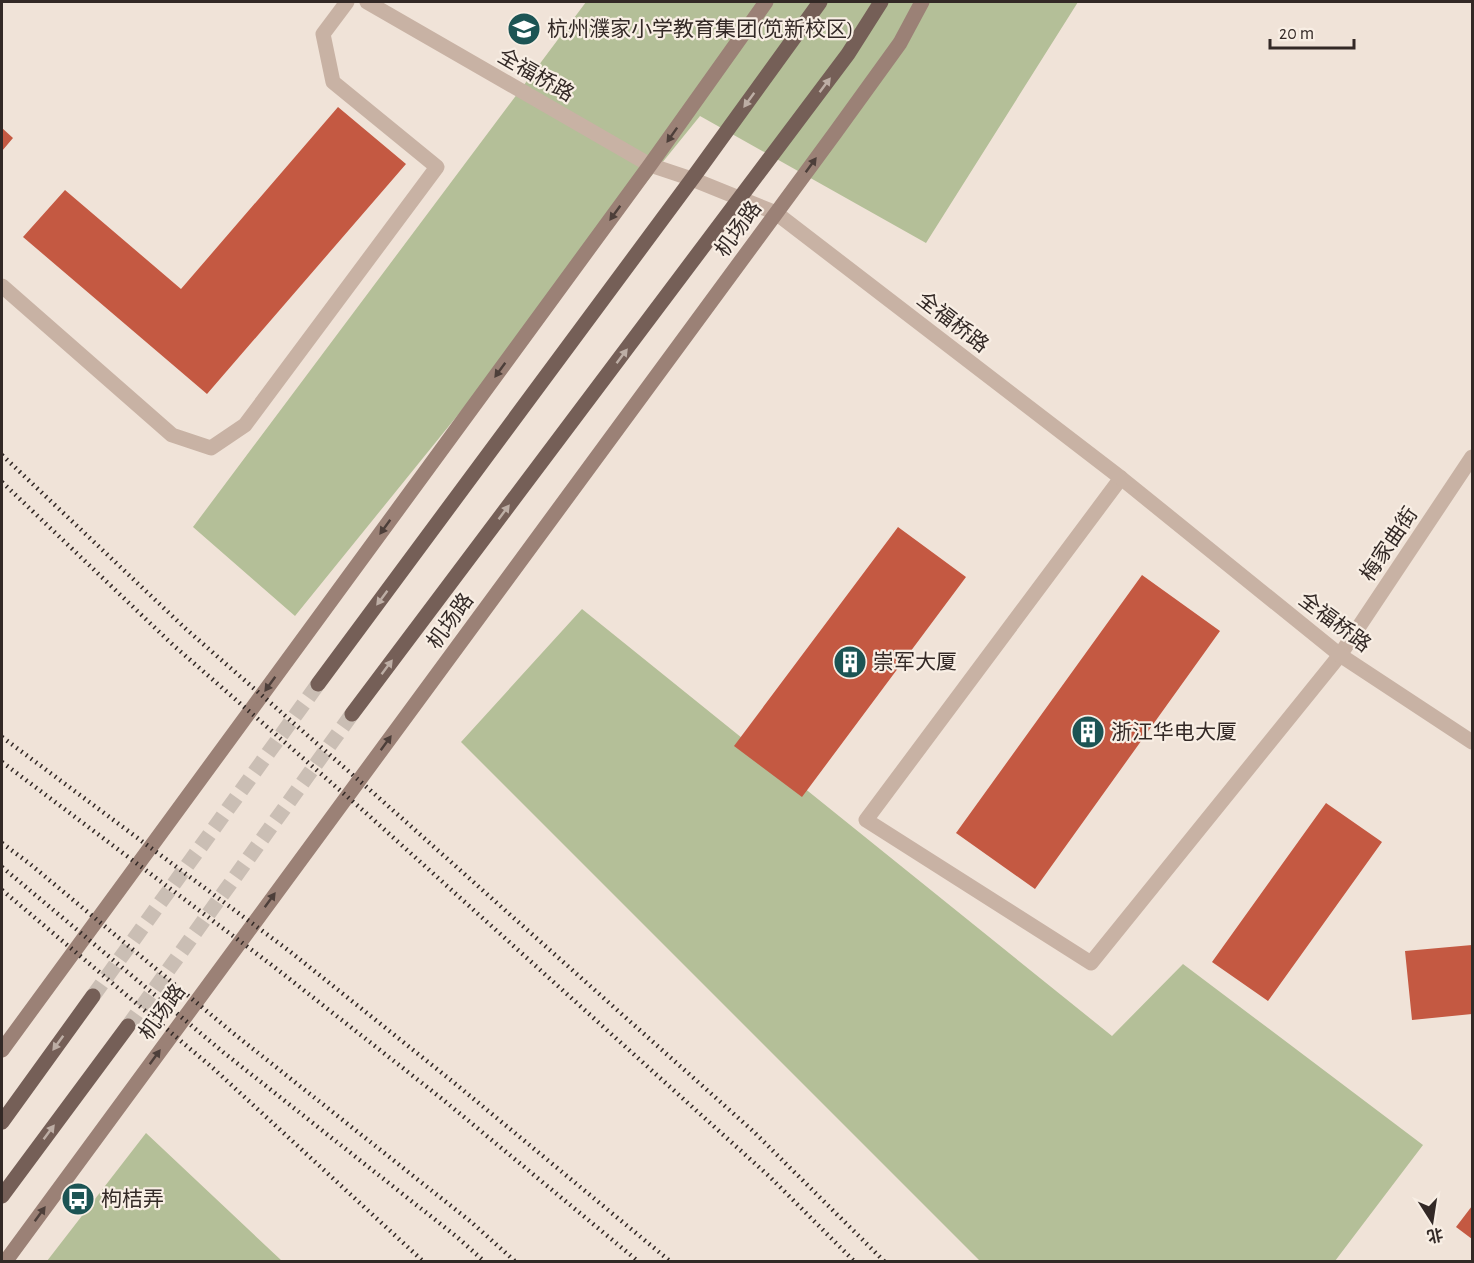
<svg xmlns="http://www.w3.org/2000/svg" width="1474" height="1263" font-family="'Alegreya Sans','Noto Sans SC',sans-serif">
<style>
.green{fill:#b4bf98}
.building{fill:#c45942}
.lines{fill:none;stroke-linecap:round;stroke-linejoin:round}
.primary-tunnel{stroke:#cabeb4;stroke-width:15;stroke-dasharray:15 8;stroke-linecap:butt}
.service{stroke:#c8b2a4;stroke-width:15}
.minor{stroke:#c8b2a4;stroke-width:15}
.tertiary{stroke:#c8b2a4;stroke-width:15}
.secondary{stroke:#9b8176;stroke-width:15}
.primary{stroke:#755f57;stroke-width:15}
.rail{stroke:#332926;stroke-width:4.5;stroke-dasharray:1.5 4.5;stroke-linecap:butt}
.oneway{fill:#bdaea5}
.oneway2{fill:#4d3f3a}
.labels{text-anchor:middle;stroke-width:4.5;stroke-linejoin:round;paint-order:stroke}
.poi-label{font-size:21px;fill:#332926;stroke:#f8eee4;text-anchor:start}
.street-label{font-size:21px;fill:#332926;stroke:#f8eee4}
</style>
<rect width="100%" height="100%" fill="#f0e3d8"/>
<path class="green" d="M586,2H1078L926,243L700,116L295,616L193,527Z
M582,609L1112,1036L1183,964L1423,1145L1335,1261H980L461,742Z
M146,1133L282,1261H47Z"/>
<path class="building" d="M338,107L406,164L207,394L23,237L65,190L181,289Z
M2,128L13,138L2,151Z
M898,527L966,577L802,797L734,746Z
M1142,575L1220,631L1035,889L956,833Z
M1326,803L1382,842L1268,1001L1212,962Z
M1472,945V1014L1412,1020L1405,951Z
M1472,1206V1239L1456,1227Z"/>
<g class="lines">
<path class="primary-tunnel" d="M93,996L318,684
M128,1026L352,714"/>
<path class="service" d="M2,286L172,435L211,448L245,425L437,167L333,82L323,34L347,2
M1121,478L866,820L1091,963L1340,655"/>
<path class="minor" d="M1340,655L1472,457"/>
<path class="tertiary" d="M367,2L650,165L692,179L776,213L1121,478L1340,655L1472,742"/>
<path class="secondary" d="M2,1050L650,165L766,2
M5,1262L835,133L900,43L922,2"/>
<path class="primary" d="M318,684L692,179L820,2
M352,714L848,54L881,2
M2,1122L93,996
M2,1196L128,1026"/>
<path class="rail" d="M2,455L186,629L378,797L753,1131L885,1262
M2,482L173,645L366,813L770,1177L855,1262
M2,737L288,950L452,1081L671,1262
M2,762L273,966L441,1098L639,1262
M2,843L30,864L233,1033L470,1221L516,1262
M2,867L223,1052L457,1237L485,1262
M2,890L214,1069L424,1262"/>
</g>
<defs><path id="oneway-solid" d="M-6-.8H1V-3.2L6.5 0L1 3.2V.8H-6Z" transform="scale(1.5)"/></defs>
<g class="oneway">
<use href="#oneway-solid" transform="translate(825 85) rotate(-53)"/>
<use href="#oneway-solid" transform="translate(749 100) rotate(126)"/>
<use href="#oneway-solid" transform="translate(622 356) rotate(-53)"/>
<use href="#oneway-solid" transform="translate(504 512) rotate(-53)"/>
<use href="#oneway-solid" transform="translate(382 598) rotate(127)"/>
<use href="#oneway-solid" transform="translate(387 667) rotate(-53)"/>
<use href="#oneway-solid" transform="translate(58 1043) rotate(126)"/>
<use href="#oneway-solid" transform="translate(49 1132) rotate(-53)"/>
</g>
<g class="oneway2">
<use href="#oneway-solid" transform="translate(672 135) rotate(125)"/>
<use href="#oneway-solid" transform="translate(811 165) rotate(-54)"/>
<use href="#oneway-solid" transform="translate(615 213) rotate(126)"/>
<use href="#oneway-solid" transform="translate(500 370) rotate(126)"/>
<use href="#oneway-solid" transform="translate(385 527) rotate(126)"/>
<use href="#oneway-solid" transform="translate(270 684) rotate(126)"/>
<use href="#oneway-solid" transform="translate(386 743) rotate(-54)"/>
<use href="#oneway-solid" transform="translate(270 900) rotate(-54)"/>
<use href="#oneway-solid" transform="translate(155 1057) rotate(-54)"/>
<use href="#oneway-solid" transform="translate(40 1214) rotate(-54)"/>
</g>
<defs>
<g id="school-disc" transform="scale(1.725)"><circle r="9.5" fill="#1c5454" stroke="#f8eee4"/><path d="M0-5L7-2L0 1L-7-2ZM-4 1L0 2.5L4 1V4Q0 6-4 4Z" fill="#fff"/></g>
<g id="building-disc" transform="scale(1.725)"><circle r="9.5" fill="#1c5454" stroke="#f8eee4"/><path d="M-4-6H4V6H1V3H-1V6H-4ZM-2.5-4.3h1.7v1.8h-1.7ZM.8-4.3h1.7v1.8H.8ZM-2.5-1h1.7V.8h-1.7ZM.8-1h1.7V.8H.8Z" fill="#fff"/></g>
<g id="bus-disc" transform="scale(1.725)"><circle r="9.5" fill="#1c5454" stroke="#f8eee4"/><path d="M-5-6H5V4H4V6H2V4H-2V6H-4V4H-5ZM-3.5-4V0h7V-4ZM-3.5 1.2v1.5H-2V1.2ZM2 1.2v1.5H3.5V1.2Z" fill="#fff"/></g>
</defs>
<g fill-rule="evenodd">
<use href="#school-disc" x="524" y="29"/>
<use href="#building-disc" x="850" y="662"/>
<use href="#building-disc" x="1088" y="732"/>
<use href="#bus-disc" x="78" y="1199"/>
</g>
<g class="labels">
<g class="poi-label">
<text x="547" y="36">杭州濮家小学教育集团(笕新校区)</text>
<text x="873" y="669">崇军大厦</text>
<text x="1111" y="739">浙江华电大厦</text>
<text x="101" y="1206">枸桔弄</text>
</g>
<g class="street-label">
<text transform="translate(536 75) rotate(30)" y="7">全福桥路</text>
<text transform="translate(738 229) rotate(-54)" y="7">机场路</text>
<text transform="translate(953 322) rotate(38)" y="7">全福桥路</text>
<text transform="translate(1389 544) rotate(-56)" y="7">梅家曲街</text>
<text transform="translate(450 621) rotate(-54)" y="7">机场路</text>
<text transform="translate(1335 622) rotate(37)" y="7">全福桥路</text>
<text transform="translate(162 1012) rotate(-54)" y="7">机场路</text>
</g>
</g>
<rect width="1474" height="1263" fill="none" stroke="#332926" stroke-width="6"/>
<g transform="translate(1432 1221) rotate(168)" stroke="#f8eee4" stroke-width="4.5" paint-order="stroke">
<path d="M0-4.5L10 22L0 15L-10 22Z" fill="#332926"/>
<text y="-9" font-size="16" font-weight="bold" text-anchor="middle" fill="#332926">北</text>
</g>
<path d="M1270 39v9h84v-9" fill="none" stroke="#332926" stroke-width="3"/>
<text x="1279" y="39" font-size="18" fill="#332926" stroke="#f8eee4" stroke-width="4.5" paint-order="stroke">20 m</text>
</svg>
